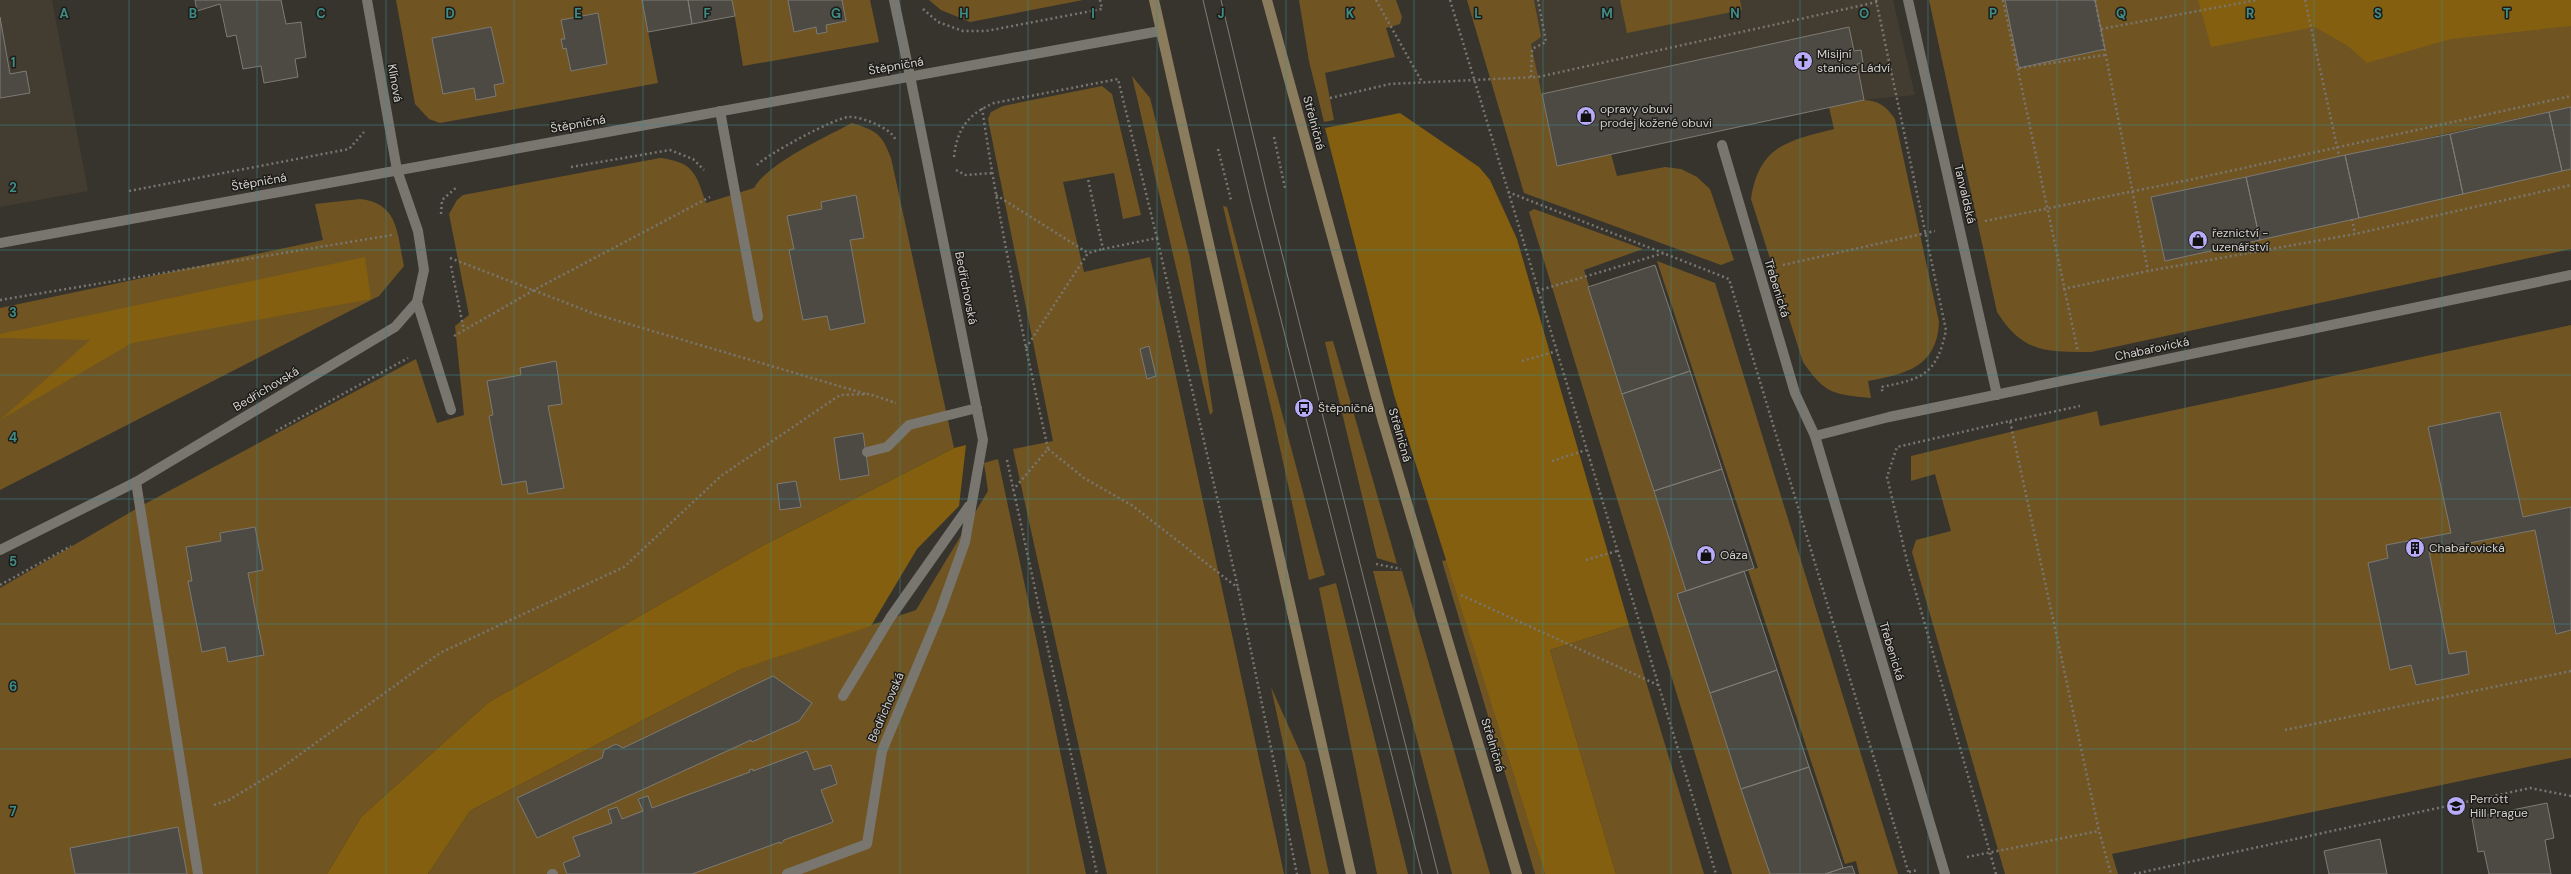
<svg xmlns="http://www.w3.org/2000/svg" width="2571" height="874" font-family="'DM Sans',sans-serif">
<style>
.built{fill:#423c31}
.green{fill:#705523;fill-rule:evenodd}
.forest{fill:#835f0f}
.building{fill:#4d4a44;stroke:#7e7a74}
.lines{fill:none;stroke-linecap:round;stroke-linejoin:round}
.path{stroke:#797671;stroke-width:2.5;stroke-dasharray:2 3;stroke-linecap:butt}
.service{stroke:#797670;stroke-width:10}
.minor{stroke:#797670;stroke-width:10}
.secondary{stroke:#8c7c5e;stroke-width:10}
.tram{stroke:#7f7d78;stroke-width:1}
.grid{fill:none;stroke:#408d86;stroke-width:1;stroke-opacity:0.55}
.labels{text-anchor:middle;stroke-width:3;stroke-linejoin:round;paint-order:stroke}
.poi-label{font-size:12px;fill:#d4d2cf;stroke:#1d1c19;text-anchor:start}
.street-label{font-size:12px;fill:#d4d2cf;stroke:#1d1c19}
.grid-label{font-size:13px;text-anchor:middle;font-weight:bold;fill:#408d86;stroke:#1d1c19;stroke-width:3;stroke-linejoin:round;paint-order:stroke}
</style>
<rect width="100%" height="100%" fill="#37342e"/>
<path class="built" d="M0,0H52L88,191L0,207Z
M1467,0H1893L1915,95L1864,100L1557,166L1524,193Z"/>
<path class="green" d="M396,0H642L658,83L440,123L429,119L415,104ZM598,13L607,64L571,71L566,48L563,49L562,40L565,39L562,20ZM491,27L504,83L494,85L496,96L476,100L474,88L443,94L432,38Z
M732,0H788L794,31L816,27L818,34L827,32L826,25L842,0H870L879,42L743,66Z
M929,0H1083L970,22L941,10Z
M1299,0H1396L1402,17L1400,24L1386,28L1395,57L1325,73L1334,120L1324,122L1309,61Z
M1467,0H1534L1541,37L1531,44L1557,166L1611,154L1617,176L1665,167L1681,169L1697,177L1710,189L1734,260L1721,265L1524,193Z
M1620,0H1740L1742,10L1627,33Z
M1929,0H2005L2020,68L2105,49L2095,0H2571V107L2151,197L2165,261L2571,169V249L2091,352C2046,352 2023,353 1997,312Z
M1132,76L1150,98L1190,258L1213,412L1210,415Z
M1102,86L1112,94L1141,215L1123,219L1114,173L1063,182L1084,272L1150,257L1284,874H1107L1013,449L1053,441L988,119L991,112L1003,106ZM1149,347L1156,376L1147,379Z
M1864,100C1879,101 1886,106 1895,119L1939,322C1937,367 1906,374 1868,381L1871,398C1833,394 1826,395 1803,362L1751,199C1759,146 1787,141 1834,129L1829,107Z
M852,123C877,131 882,134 891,158L954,448L762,546L489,702L361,817L327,874H187L178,827L70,848L75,874H0V588L141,506L416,359L437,423L464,415L455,326L469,315L449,214L457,200L463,195L660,158C694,162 696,174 706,203L754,188C768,163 826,137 852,123ZM856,195L864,238L850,240L865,323L830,330L827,316L803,320L789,250L794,249L788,216L822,209L821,202ZM556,361L562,404L548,406L564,488L528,494L526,481L502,485L489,416L493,415L487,381L521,375ZM863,433L869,475L841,480L834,438ZM796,481L801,507L780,510L777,484ZM255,527L263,570L248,573L263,655L225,647L202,652L188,582L192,581L186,547L221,541L220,533Z
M360,199C399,203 397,234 404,266L379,296L0,490V308L323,240L315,204Z
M1223,206L1227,207L1325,575L1309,580L1274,421Z
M1534,209L1643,249L1584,270L1686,591L1678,595L1770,874H1732L1529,212Z
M1657,261L1715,283L1898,874H1859L1856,861L1845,864L1748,570L1758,568Z
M2571,325V507L2523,517L2500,412L2429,427L2451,533L2386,545L2388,558L2368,563L2390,669L2411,665L2416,685L2469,674L2466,651L2449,654L2429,551L2535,530L2555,633L2571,630V758L2112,854L2118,874H2005L1912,552L1916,540L1951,531L1935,474L1911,481V456L2097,411L2100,426Z
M1333,341L1397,564L1377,558L1325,342Z
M998,459L1086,874H428L470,811L739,670L916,610L988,491L984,463Z
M1447,560L1545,874H1535L1442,561Z
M1373,571H1402L1490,874H1452Z
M1336,583L1408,874H1377L1319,588Z
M1629,625L1704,874H1616L1550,650Z
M1271,687L1305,763L1329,874H1311Z"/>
<path class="forest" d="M2198,0H2571V26L2451,39L2367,63L2348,46L2315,27L2211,47Z
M1400,113L1479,167L1490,180L1517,239L1629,625L1550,650L1616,874H1545L1394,395L1325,128Z
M365,257L371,299L132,343L0,420L90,340L0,338V334Z
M966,445L959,506L917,549L871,626L739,670L470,811L428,874H327L361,817L489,702L762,546L954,448Z"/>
<path class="building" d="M195,0H281L286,24L301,22L306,57L295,59L298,77L264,83L261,66L243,69L236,35L227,37L220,4L197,11Z
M642,0H688L692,24L648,32Z
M688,0H732L735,16L692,24Z
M788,0H842L846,21L826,25L827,32L817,34L816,27L794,32Z
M2005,0H2095L2105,49L2019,68Z
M598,13L607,64L571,71L566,48L563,49L561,39H565L561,20Z
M0,17L10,74L26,71L30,93L0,98Z
M491,27L504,83L494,85L496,96L476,100L474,88L443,94L432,38Z
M1849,27L1854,51L1861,50L1863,63L1857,64L1864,100L1557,166L1542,94Z
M2571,107V169L2562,171L2549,112Z
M2549,112L2562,171L2463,194L2450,134Z
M2450,134L2463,194L2359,218L2345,155Z
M2345,155L2359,218L2260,240L2246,177Z
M2246,177L2260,240L2165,261L2151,197Z
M856,195L864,238L850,240L865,323L830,330L827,316L803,320L789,250L794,249L787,216L822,209L821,202Z
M1655,265L1690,371L1622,394L1588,287Z
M1149,346L1156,376L1147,379L1140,349Z
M556,361L562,404L548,406L564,488L528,494L526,481L502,485L489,416L493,415L487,381L521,375L520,368Z
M1690,371L1722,469L1654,491L1622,394Z
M2500,412L2523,517L2571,507V630L2556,634L2535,530L2429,551L2449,654L2466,651L2469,674L2416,685L2411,665L2390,670L2368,563L2388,558L2386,545L2451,533L2428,427Z
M863,433L869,475L840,480L834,438Z
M1722,469L1754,568L1686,591L1654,491Z
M796,481L801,507L780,510L777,484Z
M255,527L263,570L248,573L264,655L228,662L225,647L202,652L188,581H192L186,547L221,541L220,533Z
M1744,571L1777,670L1710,693L1677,594Z
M1777,670L1809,767L1741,789L1710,693Z
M773,676L812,703L799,721L752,742L751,740L537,838L517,798L602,758L604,750L616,744L623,748Z
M807,751L814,770L831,765L837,784L821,790L833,822L784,840L781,844L780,842L692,874H567L563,863L580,856L573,837L612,823L608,810L617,807L622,819L643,811L638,799L648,796L652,808L750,772L749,770L753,769V771Z
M1809,767L1843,868L1825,874H1770L1741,789Z
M2547,803L2554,838L2545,840L2551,874H2489L2484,851L2478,852L2472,818Z
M178,827L187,874H75L70,848Z
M2380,839L2387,874H2329L2324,851Z
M1852,866L1855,874H1825L1843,868Z"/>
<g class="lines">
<path class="path" d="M1376,0L1422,82
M1450,0L1716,874
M1876,0L1946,330C1937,374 1923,379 1881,387L1883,393
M2003,0L2078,352
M2095,0L2148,271
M2305,0L2339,156
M923,9L938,22L963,31H986L1102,9L1100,0
M2101,29L2257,0
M2019,68L2105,55
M1531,77L1532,49L1546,42L1538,0
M1330,98L1390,84L1538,77L1877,2
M982,108C999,223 1023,336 1048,449L1013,490
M1274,137L1285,188
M1218,149L1231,200
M954,157C957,129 968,114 994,103L1118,79L1157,238L1103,249L1088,179
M757,165C766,155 836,117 849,117C860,116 891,128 895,139
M571,167L670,150L693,159L704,170
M956,170L965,175L992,173
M129,191L349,149L364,132
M1508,192L1729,279L1909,874
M996,195L1088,253
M441,214L442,200L457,187
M2352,219L2355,234
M1985,221L2189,180L2571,96
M1157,238L1238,588L1297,874
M450,258L595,314L866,394
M1783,265L1935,231
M451,266L464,331
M2063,289L2148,271L2355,234L2571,185
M1537,291L1664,253
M0,300L392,235
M454,336L534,290L710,197
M1026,348L1088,253L1103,249
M1522,361L1557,351
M2010,421L2080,406
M276,431L408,358
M1048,449L1084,478L1133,506L1238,588
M1007,460L1097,874
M1552,461L1586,450
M1586,560L1617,551
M1376,564L1401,569
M0,585L71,546
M1461,595L1658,685
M2285,730L2571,671
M214,805L229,800L277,771L440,653L624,567L721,476L840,395L869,394L896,403
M1967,857L2099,831
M1909,872L1918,870
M1996,874L1908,565L1887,477L1897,447L2010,421L2099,831L2111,874
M2134,874L2530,788L2571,796"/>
<path class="service" d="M720,111L758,317
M417,302L451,410
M867,452L887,447L909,425L977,408
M136,482L198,874
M843,696L890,618L969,506
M552,874H553
M787,874L867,844L882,751L940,612L965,542L983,440L910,76"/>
<path class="minor" d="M894,0L910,76
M1908,0L1997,395
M1722,145L1795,393L1815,436L1945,874
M0,243L1160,31
M1815,436L1889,417L2571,275
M0,550L136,482L395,327L417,302L424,270L418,231L397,170L367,0"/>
<path class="secondary" d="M1154,0L1351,874
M1267,0L1383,422L1517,874"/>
<path class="tram" d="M1203,0L1251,202L1422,874
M1221,0L1269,202L1438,874"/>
</g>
<path class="grid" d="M129,0V874M257,0V874M386,0V874M514,0V874M643,0V874M771,0V874M900,0V874M1028,0V874M1157,0V874M1286,0V874M1414,0V874M1543,0V874M1671,0V874M1800,0V874M1928,0V874M2057,0V874M2185,0V874M2314,0V874M2442,0V874M0,125H2571M0,250H2571M0,375H2571M0,499H2571M0,624H2571M0,749H2571"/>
<defs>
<g id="church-disc" transform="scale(1)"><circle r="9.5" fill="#b8abf7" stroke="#1d1c19"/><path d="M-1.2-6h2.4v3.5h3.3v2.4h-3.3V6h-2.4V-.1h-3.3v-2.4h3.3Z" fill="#111"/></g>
<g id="shop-disc" transform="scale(1)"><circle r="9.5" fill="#b8abf7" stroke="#1d1c19"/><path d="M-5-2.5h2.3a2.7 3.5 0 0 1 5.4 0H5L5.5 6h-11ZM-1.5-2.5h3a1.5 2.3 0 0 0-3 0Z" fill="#111"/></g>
<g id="bus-disc" transform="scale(1)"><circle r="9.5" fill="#b8abf7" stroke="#1d1c19"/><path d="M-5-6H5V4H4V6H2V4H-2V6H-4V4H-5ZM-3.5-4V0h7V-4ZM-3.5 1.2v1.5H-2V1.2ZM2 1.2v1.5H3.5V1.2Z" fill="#111"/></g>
<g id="building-disc" transform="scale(1)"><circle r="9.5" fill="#b8abf7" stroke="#1d1c19"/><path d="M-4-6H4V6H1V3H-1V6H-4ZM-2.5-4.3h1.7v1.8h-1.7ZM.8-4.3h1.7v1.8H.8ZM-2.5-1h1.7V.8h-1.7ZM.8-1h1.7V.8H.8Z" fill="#111"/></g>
<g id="school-disc" transform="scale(1)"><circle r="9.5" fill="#b8abf7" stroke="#1d1c19"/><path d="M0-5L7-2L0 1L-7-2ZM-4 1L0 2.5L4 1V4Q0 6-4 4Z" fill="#111"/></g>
</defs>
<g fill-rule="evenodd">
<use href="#church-disc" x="1803" y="61"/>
<use href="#shop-disc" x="1586" y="116"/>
<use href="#shop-disc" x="2198" y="240"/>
<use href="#bus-disc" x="1304" y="408"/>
<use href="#building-disc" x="2415" y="548"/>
<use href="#shop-disc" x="1706" y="555"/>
<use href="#school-disc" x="2456" y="806"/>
</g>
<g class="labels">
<g class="poi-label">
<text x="1817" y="58">Misijní<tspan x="1817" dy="14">stanice Ládví</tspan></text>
<text x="1600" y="113">opravy obuvi<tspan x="1600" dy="14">prodej kožené obuvi</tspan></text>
<text x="2212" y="237">řeznictví -<tspan x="2212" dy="14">uzenářství</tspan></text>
<text x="1318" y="412">Štěpničná</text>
<text x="2429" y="552">Chabařovická</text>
<text x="1720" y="559">Oáza</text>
<text x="2470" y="803">Perrott<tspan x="2470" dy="14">Hill Prague</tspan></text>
</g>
<g class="street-label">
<text transform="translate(896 66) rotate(-10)" y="4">Štěpničná</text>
<text transform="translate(395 83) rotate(80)" y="4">Klínová</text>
<text transform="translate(1314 123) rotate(75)" y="4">Střelničná</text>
<text transform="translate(578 124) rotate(-10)" y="4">Štěpničná</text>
<text transform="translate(259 182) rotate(-10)" y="4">Štěpničná</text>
<text transform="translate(1965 194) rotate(77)" y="4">Tanvaldská</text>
<text transform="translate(966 288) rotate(79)" y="4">Bedřichovská</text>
<text transform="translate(1777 288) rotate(73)" y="4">Třebenická</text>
<text transform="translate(2152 349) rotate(-12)" y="4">Chabařovická</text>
<text transform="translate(266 389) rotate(-31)" y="4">Bedřichovská</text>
<text transform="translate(1400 435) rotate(74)" y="4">Střelničná</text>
<text transform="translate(1892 651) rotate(73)" y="4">Třebenická</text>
<text transform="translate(886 707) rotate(-67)" y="4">Bedřichovská</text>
<text transform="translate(1493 745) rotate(73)" y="4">Střelničná</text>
</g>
</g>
<g class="grid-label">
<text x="64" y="18">A</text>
<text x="193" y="18">B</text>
<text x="321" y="18">C</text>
<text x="450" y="18">D</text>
<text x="578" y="18">E</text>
<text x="707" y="18">F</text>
<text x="836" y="18">G</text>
<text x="964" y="18">H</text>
<text x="1093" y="18">I</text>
<text x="1221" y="18">J</text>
<text x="1350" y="18">K</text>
<text x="1478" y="18">L</text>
<text x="1607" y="18">M</text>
<text x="1735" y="18">N</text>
<text x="1864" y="18">O</text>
<text x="1993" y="18">P</text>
<text x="2121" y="18">Q</text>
<text x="2250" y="18">R</text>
<text x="2378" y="18">S</text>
<text x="2507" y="18">T</text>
<text x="13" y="67">1</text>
<text x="13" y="192">2</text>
<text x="13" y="317">3</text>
<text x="13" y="442">4</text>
<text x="13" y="566">5</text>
<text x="13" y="691">6</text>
<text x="13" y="816">7</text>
</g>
</svg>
